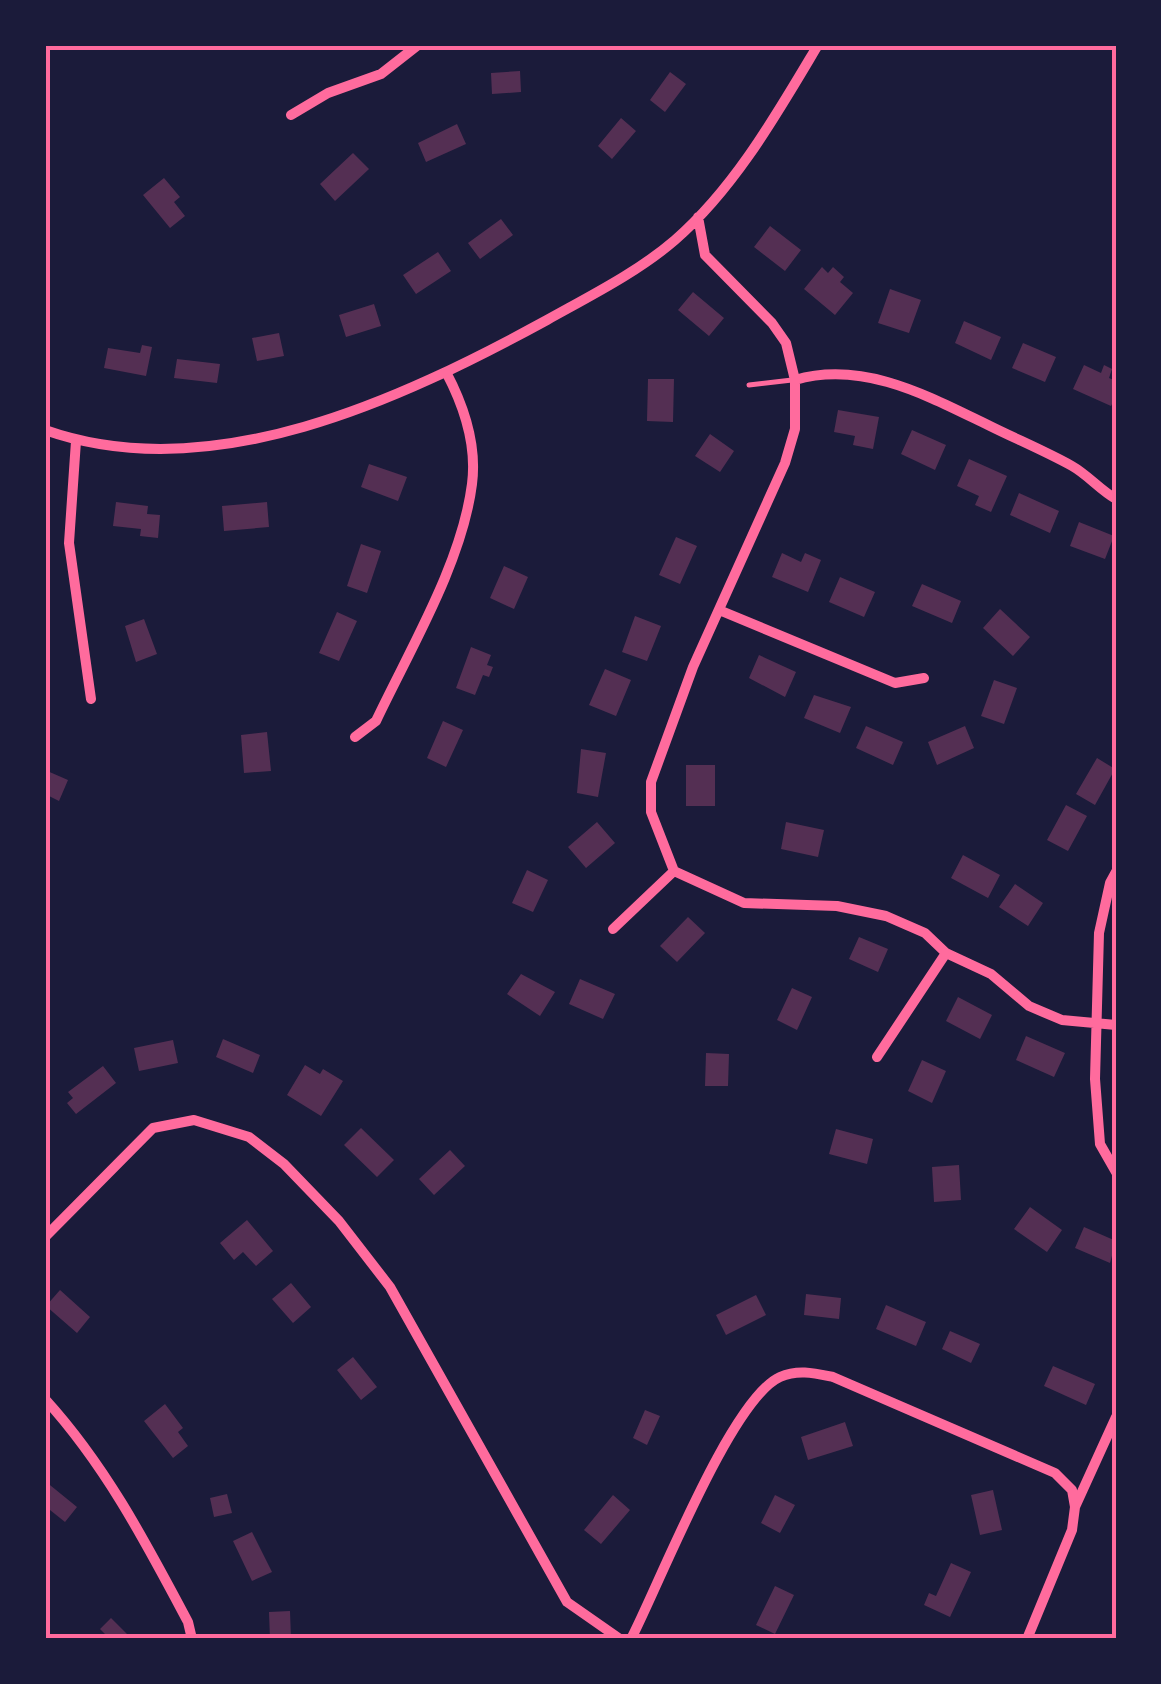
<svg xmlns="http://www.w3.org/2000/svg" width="1161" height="1684" font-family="'Work Sans',sans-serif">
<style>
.building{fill:#542f53}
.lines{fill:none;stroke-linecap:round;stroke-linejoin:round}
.service{stroke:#ff6b9d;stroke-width:5}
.minor{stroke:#ff6b9d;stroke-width:10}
.neatline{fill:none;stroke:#ff6b9d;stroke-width:4}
</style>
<rect width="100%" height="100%" fill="#1b1b3a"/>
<path class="building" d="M520,71L521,92L492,94L491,73Z
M670,72L686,84L665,112L650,100Z
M621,118L636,131L612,159L598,146Z
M457,124L466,144L426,162L418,143Z
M353,153L369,169L335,201L320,184Z
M164,178L180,197L174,202L185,216L170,228L143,195Z
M501,219L513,235L480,259L468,243Z
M770,226L801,250L785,271L754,247Z
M438,252L451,271L416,294L403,275Z
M822,267L828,273L833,267L844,277L840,282L853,293L835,315L804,289Z
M890,289L921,300L909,333L878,323Z
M693,292L724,318L709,336L678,310Z
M374,304L381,326L346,337L339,315Z
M964,321L1001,337L991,360L955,343Z
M279,333L284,356L257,361L252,338Z
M1023,343L1056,357L1045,382L1012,368Z
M142,345L152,347L146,376L104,368L108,348L140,353Z
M177,359L220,364L217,383L174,378Z
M1084,365L1101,373L1104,365L1112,369L1109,378L1116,381V396L1111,406L1073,389Z
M648,379H674L673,422L647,421Z
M838,410L879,417L873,449L853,445L855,436L834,432Z
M912,430L946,445L935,470L901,454Z
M710,434L734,451L720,472L695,456Z
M969,459L1007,476L991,512L975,505L979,496L957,486Z
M369,464L407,477L398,501L361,487Z
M1019,493L1059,511L1050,533L1010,515Z
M116,502L148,506L147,514L160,515L158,538L140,536L141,529L113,526Z
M267,502L269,527L224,531L222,506Z
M1079,522L1114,536L1105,559L1070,546Z
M676,537L697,546L680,584L659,575Z
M361,544L381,551L367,593L347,586Z
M782,553L801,562L805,553L821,560L808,592L772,577Z
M504,566L528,577L514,609L490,598Z
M840,577L875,592L864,617L829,602Z
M922,584L961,601L952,623L912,606Z
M1000,609L1030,637L1013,656L983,628Z
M337,612L357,621L339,661L319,653Z
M635,616L661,626L647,661L622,652Z
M144,619L157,654L136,662L125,626Z
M471,647L491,655L487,665L493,667L489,677L483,675L475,695L456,688Z
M759,655L796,672L785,697L749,678Z
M605,669L631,680L616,716L589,705Z
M994,680L1017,688L1004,724L981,716Z
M814,695L851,707L840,733L804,718Z
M443,721L463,730L446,767L427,758Z
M866,726L903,742L893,765L856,748Z
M965,726L974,748L937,765L928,742Z
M267,732L271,771L244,773L241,735Z
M581,749L606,753L598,797L577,793Z
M1097,758L1115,769L1095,805L1076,794Z
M686,765H715V806H686Z
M45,770L68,780L59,801L45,794Z
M1066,805L1087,816L1068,851L1047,840Z
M597,822L615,843L586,868L568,847Z
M786,822L824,830L818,857L781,849Z
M963,855L1000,875L988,898L951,878Z
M527,870L548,880L533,912L512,903Z
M1015,884L1043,903L1028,926L999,907Z
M688,917L705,933L677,962L660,946Z
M859,937L888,949L878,972L849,959Z
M521,974L555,992L540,1016L507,994Z
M580,979L615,994L603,1019L569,1004Z
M792,988L812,997L797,1030L777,1020Z
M958,997L992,1015L980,1039L946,1021Z
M1026,1036L1065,1053L1054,1077L1016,1060Z
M223,1039L260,1055L253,1073L216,1057Z
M173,1040L178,1063L139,1071L134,1048Z
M706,1053L729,1054L728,1086H705Z
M922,1060L946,1071L932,1103L908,1091Z
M305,1065L320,1074L323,1069L343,1081L321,1116L287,1095Z
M103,1066L116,1083L76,1114L67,1103L73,1098L68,1092Z
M361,1128L394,1160L377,1177L344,1145Z
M836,1129L873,1139L867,1164L829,1154Z
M450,1150L465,1166L434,1195L419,1179Z
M959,1165L961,1200L934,1202L932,1167Z
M1030,1207L1062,1230L1047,1252L1014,1229Z
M247,1220L273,1251L256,1266L243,1252L234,1260L220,1243Z
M1084,1227L1116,1241L1110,1263L1075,1248Z
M291,1283L311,1307L293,1323L272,1299Z
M60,1290L90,1317L77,1333L46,1306Z
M806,1294L841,1298L839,1319L804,1315Z
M756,1295L766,1315L726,1335L716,1315Z
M886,1305L926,1322L916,1346L876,1329Z
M950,1331L980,1344L971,1363L942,1349Z
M353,1357L377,1387L361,1400L337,1370Z
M1053,1366L1095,1384L1086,1405L1044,1386Z
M165,1404L183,1428L178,1432L188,1446L173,1458L144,1421Z
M645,1410L660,1416L647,1445L633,1438Z
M845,1422L853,1446L808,1460L801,1437Z
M45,1481L77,1507L65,1522L45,1506Z
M993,1490L1002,1530L980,1535L971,1495Z
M227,1494L232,1513L214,1517L210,1498Z
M613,1495L630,1510L601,1544L584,1530Z
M775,1495L795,1505L780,1533L761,1523Z
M252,1532L272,1572L252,1581L233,1541Z
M951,1563L971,1572L950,1617L924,1605L929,1593L936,1596Z
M775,1586L794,1595L775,1634L756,1625Z
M290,1611L291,1639H270L269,1612Z
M111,1618L132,1639H110L100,1629Z"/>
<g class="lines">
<path class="service" d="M749,385L792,380"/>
<path class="minor" d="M291,115L328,93L381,74L418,45
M698,217L705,255L772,323L786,343L795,380V429L785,463L693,667L651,782V812L674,871L744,903L837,906L886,916L925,933L946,953L991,974L1029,1006L1062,1020L1116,1025
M795,380C863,360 928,396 988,425C1016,439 1045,451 1072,466C1088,475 1100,490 1116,499
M45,430C212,489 402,399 547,320C590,296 638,272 675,240C735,188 778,112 818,45
M76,441L69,543L91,699
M719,610L895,683L924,678
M355,737L376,721C410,649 462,563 472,484C477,445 464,406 446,372
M1116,872L1110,883L1099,933L1095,1079L1100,1144L1116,1172
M613,929L674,871
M877,1057L946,953
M45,1237L153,1128L194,1120L249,1137L284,1164L339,1221L390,1287L567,1602L620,1639
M45,1399C106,1466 146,1543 188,1622L192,1639
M631,1639C659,1585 731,1399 780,1377C798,1369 814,1373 833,1377L1055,1473L1072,1490L1075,1507
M1027,1639L1072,1530L1075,1507L1116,1417"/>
</g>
<rect width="1161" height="1684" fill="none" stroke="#1b1b3a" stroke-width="95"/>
<rect x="48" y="48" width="1066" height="1588" class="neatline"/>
</svg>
